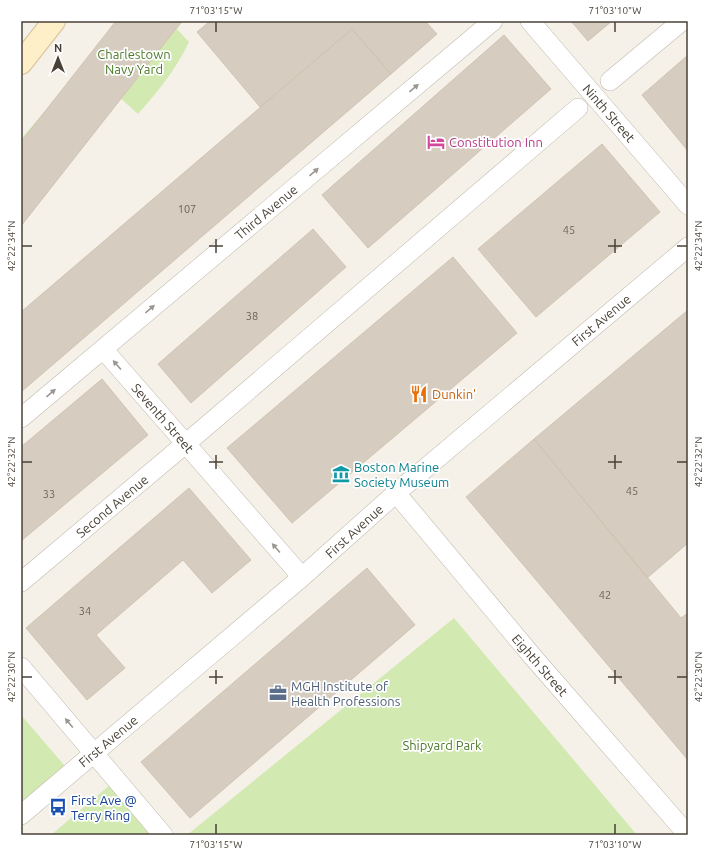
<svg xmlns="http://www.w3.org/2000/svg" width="709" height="856" font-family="Ubuntu,sans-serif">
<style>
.green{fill:#d3e9b2}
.building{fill:#d6ccbf;stroke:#d1c3b2}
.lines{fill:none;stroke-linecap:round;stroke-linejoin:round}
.street-casing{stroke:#c0b8ac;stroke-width:20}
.secondary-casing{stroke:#d5c299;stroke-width:24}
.street{stroke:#fff;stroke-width:19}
.secondary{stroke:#ffefc9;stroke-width:22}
.oneway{fill:#9b9691}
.ticks{fill:none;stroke:#494137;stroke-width:1.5}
.labels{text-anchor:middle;stroke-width:3.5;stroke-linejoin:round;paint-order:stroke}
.number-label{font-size:11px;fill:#6c6459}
.park-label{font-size:13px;fill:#4d7b2a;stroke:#fff}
.street-label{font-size:13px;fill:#494137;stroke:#fff}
.hotel-label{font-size:13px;fill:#b23c85;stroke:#fff;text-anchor:start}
.food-label{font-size:13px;fill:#c56008;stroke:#fff;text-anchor:start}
.culture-label{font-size:13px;fill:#0d838f;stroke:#fff;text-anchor:start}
.service-label{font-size:13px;fill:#4e5e75;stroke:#fff;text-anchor:start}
.transit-label{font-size:13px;fill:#164399;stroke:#fff;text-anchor:start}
.neatline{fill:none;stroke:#494137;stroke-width:1.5}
.ticks-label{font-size:10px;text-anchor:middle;fill:#494137}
</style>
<rect width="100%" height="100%" fill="#f5f1e9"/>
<path class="green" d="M117,21H183L177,29L189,42C175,71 159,90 138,114L119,97L21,226V139L87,62Z
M454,618L637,835H187Z
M21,715L71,773L21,815Z
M111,784L154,835H51Z"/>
<path class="building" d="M116,21H182L21,226V142Z
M210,21H425L437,34L391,74L352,29L260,107L197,32Z
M571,21H612L588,41Z
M352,29L391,74L21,392V312Z
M504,35L551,89L368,248L322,195Z
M688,55V151L642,95Z
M602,144L660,212L536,317L478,249Z
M313,229L346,267L191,403L158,364Z
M453,257L517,333L292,523L227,448Z
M688,310V543L647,578L534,439Z
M102,379L148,435L21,541V447Z
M534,439L681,618L688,613V760L466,497Z
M189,488L251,560L212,593L183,560L96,635L125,668L87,700L26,628Z
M367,568L415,625L190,818L141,762Z"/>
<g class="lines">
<g class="street-casing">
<path id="street" d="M530,21L688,205
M610,81L682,21
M103,349L302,577
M21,418L493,21
M396,493L533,657L688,835
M21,582L203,429L578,108
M21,667L163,835
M21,815L302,577L396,493L688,247"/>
</g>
<g class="secondary-casing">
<path id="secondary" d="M21,63L54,21"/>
</g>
<use href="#street" class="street"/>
<use href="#secondary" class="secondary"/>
</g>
<defs><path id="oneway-solid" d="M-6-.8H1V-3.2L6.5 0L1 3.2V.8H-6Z"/></defs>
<g class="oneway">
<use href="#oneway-solid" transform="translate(414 88) rotate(-40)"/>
<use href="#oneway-solid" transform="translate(314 172) rotate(-40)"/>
<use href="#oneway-solid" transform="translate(150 309) rotate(-40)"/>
<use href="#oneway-solid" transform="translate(117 365) rotate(-131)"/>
<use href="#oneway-solid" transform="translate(51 393) rotate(-40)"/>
<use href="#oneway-solid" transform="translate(276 548) rotate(-131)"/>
<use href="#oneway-solid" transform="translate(69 723) rotate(-130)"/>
</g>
<path class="ticks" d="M216,22V32M615,22V32M216,239V253M615,239V253M22,246H32M209,246H223M608,246H622M677,246H687M216,455V469M615,455V469M22,462H32M209,462H223M608,462H622M677,462H687M216,670V684M615,670V684M22,677H32M209,677H223M608,677H622M677,677H687M216,824V834M615,824V834"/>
<defs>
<g id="hotel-bare" transform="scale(1.38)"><path d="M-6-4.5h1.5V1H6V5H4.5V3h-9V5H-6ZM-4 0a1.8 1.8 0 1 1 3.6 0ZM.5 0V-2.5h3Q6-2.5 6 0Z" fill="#d1479c" stroke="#fff" stroke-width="2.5" paint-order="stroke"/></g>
<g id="restaurant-bare" transform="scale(1.38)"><path d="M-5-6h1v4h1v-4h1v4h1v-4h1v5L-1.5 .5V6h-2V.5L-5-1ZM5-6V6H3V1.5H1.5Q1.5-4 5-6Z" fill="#e8710a" stroke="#fff" stroke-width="2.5" paint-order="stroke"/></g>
<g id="museum-bare" transform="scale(1.38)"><path d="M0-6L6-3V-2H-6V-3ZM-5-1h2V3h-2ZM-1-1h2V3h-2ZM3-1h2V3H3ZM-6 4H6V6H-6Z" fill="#0f9aa8" stroke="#fff" stroke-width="2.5" paint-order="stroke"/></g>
<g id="office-bare" transform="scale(1.38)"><path d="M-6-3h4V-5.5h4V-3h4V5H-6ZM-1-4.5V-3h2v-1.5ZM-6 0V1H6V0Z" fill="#5c6f8a" stroke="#fff" stroke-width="2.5" paint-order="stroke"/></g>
<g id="bus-bare" transform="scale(1.38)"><path d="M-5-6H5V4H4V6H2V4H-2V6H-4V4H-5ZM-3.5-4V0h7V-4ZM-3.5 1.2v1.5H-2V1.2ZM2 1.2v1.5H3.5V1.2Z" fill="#1a4fb4" stroke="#fff" stroke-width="2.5" paint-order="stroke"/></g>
</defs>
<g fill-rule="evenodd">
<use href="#hotel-bare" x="436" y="142"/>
<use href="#restaurant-bare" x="419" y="394"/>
<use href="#museum-bare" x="341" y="474"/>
<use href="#office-bare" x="278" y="693"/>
<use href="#bus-bare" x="58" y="807"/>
</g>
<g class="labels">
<g class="number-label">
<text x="187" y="213">107</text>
<text x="569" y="234">45</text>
<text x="252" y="320">38</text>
<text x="632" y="495">45</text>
<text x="49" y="498">33</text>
<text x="605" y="599">42</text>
<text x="85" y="615">34</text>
</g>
<g class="park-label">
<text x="134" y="59">Charlestown<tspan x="134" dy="15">Navy Yard</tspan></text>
<text x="442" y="750">Shipyard Park</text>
</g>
<g class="street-label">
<text transform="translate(609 113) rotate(49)" y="5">Ninth Street</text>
<text transform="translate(266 212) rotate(-40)" y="5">Third Avenue</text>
<text transform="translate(601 320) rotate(-40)" y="5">First Avenue</text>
<text transform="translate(163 418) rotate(49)" y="5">Seventh Street</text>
<text transform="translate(112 506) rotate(-40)" y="5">Second Avenue</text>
<text transform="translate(354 531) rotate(-42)" y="5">First Avenue</text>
<text transform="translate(540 665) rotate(49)" y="5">Eighth Street</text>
<text transform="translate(108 741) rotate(-40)" y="5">First Avenue</text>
</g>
<g class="hotel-label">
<text x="449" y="147">Constitution Inn</text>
</g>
<g class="food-label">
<text x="432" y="399">Dunkin'</text>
</g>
<g class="culture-label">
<text x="354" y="472">Boston Marine<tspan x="354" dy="15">Society Museum</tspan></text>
</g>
<g class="service-label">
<text x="291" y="691">MGH Institute of<tspan x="291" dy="15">Health Professions</tspan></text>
</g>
<g class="transit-label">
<text x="71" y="805">First Ave @<tspan x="71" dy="15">Terry Ring</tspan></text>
</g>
</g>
<rect width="709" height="856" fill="none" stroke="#ffffff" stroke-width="44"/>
<g transform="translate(58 58)" stroke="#ffffff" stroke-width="3" paint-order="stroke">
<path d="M0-3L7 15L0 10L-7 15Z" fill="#494137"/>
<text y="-6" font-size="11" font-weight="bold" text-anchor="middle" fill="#494137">N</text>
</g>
<rect x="22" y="22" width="665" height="812" class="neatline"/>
<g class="ticks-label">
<text x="216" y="14">71°03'15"W</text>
<text x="615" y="14">71°03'10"W</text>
<text transform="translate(11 246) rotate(-90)" y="4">42°22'34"N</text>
<text transform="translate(698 246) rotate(-90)" y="4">42°22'34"N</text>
<text transform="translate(11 462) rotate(-90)" y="4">42°22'32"N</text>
<text transform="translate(698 462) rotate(-90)" y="4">42°22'32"N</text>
<text transform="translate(11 677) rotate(-90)" y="4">42°22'30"N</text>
<text transform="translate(698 677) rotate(-90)" y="4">42°22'30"N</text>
<text x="216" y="848">71°03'15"W</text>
<text x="615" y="848">71°03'10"W</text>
</g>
</svg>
